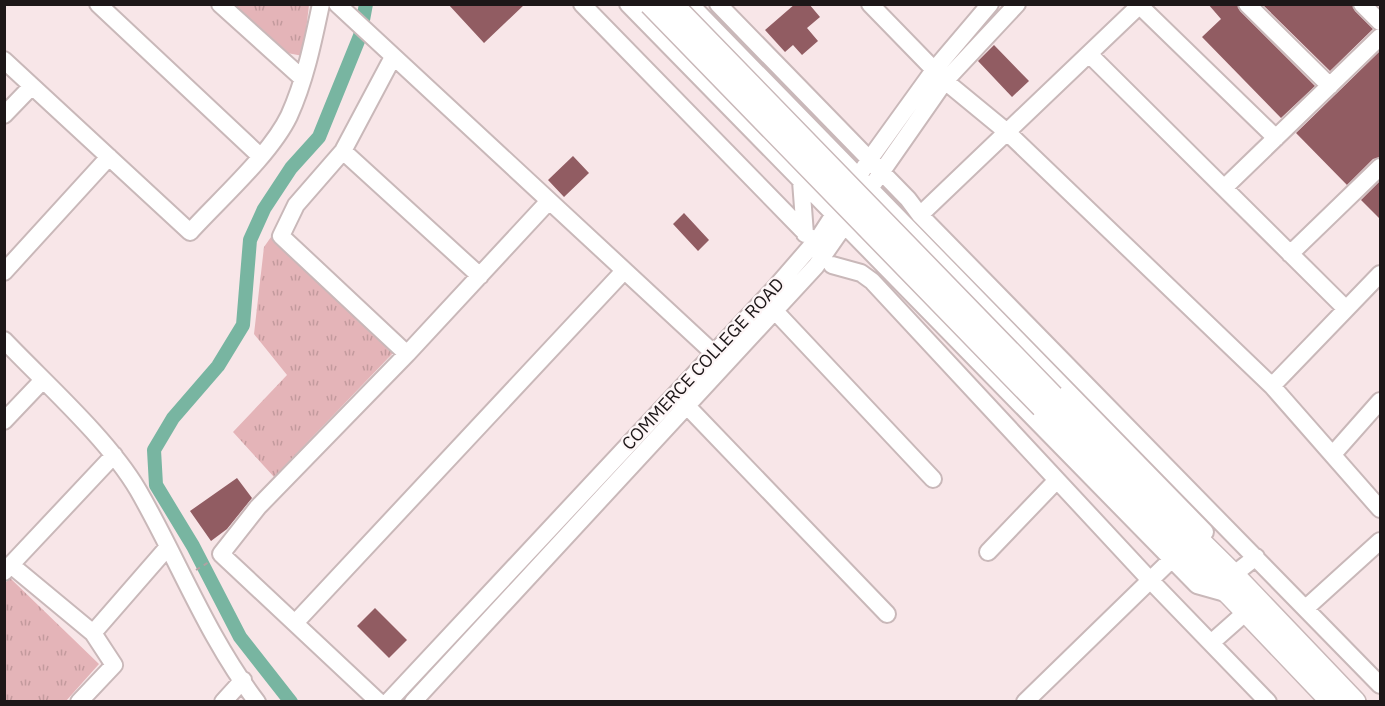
<svg xmlns="http://www.w3.org/2000/svg" width="1385" height="706" font-family="'IBM Plex Sans',sans-serif">
<style>
.grass{fill:url(#grass-tufts)}
.lines{fill:none;stroke-linecap:round;stroke-linejoin:round}
.canal{stroke:#78b5a1;stroke-width:14}
.building{fill:#915c62}
.minor-casing{stroke:#c9b8b9;stroke-width:20}
.major-casing{stroke:#c9b8b9;stroke-width:24}
.path{stroke:#b0a2a3;stroke-width:2;stroke-dasharray:4.5 4.5;stroke-linecap:butt}
.minor{stroke:#fff;stroke-width:16}
.major{stroke:#fff;stroke-width:21}
.major-bridge-casing{stroke:#c9b8b9;stroke-width:24;stroke-linecap:butt}
.major-bridge{stroke:#fff;stroke-width:21}
.labels{text-anchor:middle;stroke-width:4.5;stroke-linejoin:round;paint-order:stroke}
.street-label{font-size:18px;fill:#1d1718;stroke:#fef6f7}
</style>
<defs>
<pattern id="grass-tufts" width="24" height="20" patternUnits="userSpaceOnUse" patternTransform="scale(1.5)"><rect width="24" height="20" fill="#e4b4b8"/><path d="M3 7l-1-3M5 7V3M7 7l1-3M15 17l-1-3M17 17v-4M19 17l1-3" fill="none" stroke="#c39a9d"/></pattern>
</defs>
<rect width="100%" height="100%" fill="#f8e6e8"/>
<path class="grass" d="M229,5H309L303,56L282,52Z
M271,237L393,353L274,477L233,432L287,375L254,334L264,247Z
M10,578L99,664L66,701H5L4,584Z"/>
<g class="lines">
<path class="canal" d="M291,702L240,637L193,546L156,485L154,450L173,418L218,366L243,325L250,240L264,209L291,168L319,137L360,36L366,4"/>
</g>
<path class="building" d="M448,4H525L484,43Z
M795,4H809L820,17L807,28L818,41L802,55L793,45L785,52L765,30Z
M1208,4H1237L1240,11L1315,86L1281,118L1202,37L1221,19Z
M1262,4H1352L1355,11L1373,29L1330,71Z
M994,45L1029,81L1012,97L978,61Z
M1380,51V157L1373,159L1347,185L1296,133Z
M573,156L589,173L564,197L548,180Z
M1380,181V219L1361,200Z
M684,213L709,240L698,251L673,224Z
M237,478L252,498L227,529L211,541L190,511Z
M375,608L407,640L389,658L357,626Z"/>
<g class="lines">
<g class="minor-casing">
<path id="minor" d="M98,4L260,156
M220,4L302,78
M337,4L721,360
M582,4L822,250
M628,4L1197,585L1229,594
M690,4L1205,532
M718,4L908,199L920,215L1380,685
M870,4L945,81L1007,132L1272,386L1380,509
M1247,4L1330,86
M1362,4L1380,22
M1140,6L1276,138
M1090,55L1345,308
M393,57L343,151L296,205L281,236L407,354
M4,60L190,232C220,199 270,155 289,116C305,81 313,42 321,4
M4,115L32,86
M343,151L480,276
M801,181L805,234
M1224,188L1380,37
M920,215L1141,4
M1290,254L1380,167
M832,265L861,273L872,281L1150,580L1268,702
M4,272L109,157
M774,310L933,479
M4,340C46,384 108,439 138,490C179,561 206,635 257,702
M1272,386L1380,274
M686,405L887,614
M4,421L43,380
M1334,453L1380,401
M988,552L1056,481
M11,565L93,633L114,665L79,702
M4,572L114,455
M1233,575L1256,557
M1306,608L1380,541
M295,623L623,272
M93,633L167,548
M1211,643L1246,612
M223,702L243,680
M379,702L221,554L258,507L407,354L548,202
M388,702L774,289L820,236L869,160L934,70L990,4
M413,702L816,266L945,81L1017,4
M1025,702L1172,559"/>
</g>
<g class="major-casing">
<path id="major" d="M1053,396L1230,571L1355,702
M1042,407L1230,595L1332,702"/>
</g>
<path class="path" d="M196,570L209,562"/>
<use href="#minor" class="minor"/>
<use href="#major" class="major"/>
<g class="major-bridge-casing">
<path id="major-bridge" d="M650,4L1042,407
M672,4L1053,396"/>
</g>
<use href="#major-bridge" class="major-bridge"/>
</g>
<g class="labels">
<g class="street-label">
<text transform="translate(703 364) rotate(-47)" y="6">COMMERCE COLLEGE ROAD</text>
</g>
</g>
<rect width="1385" height="706" fill="none" stroke="#1d1718" stroke-width="12"/>
</svg>
